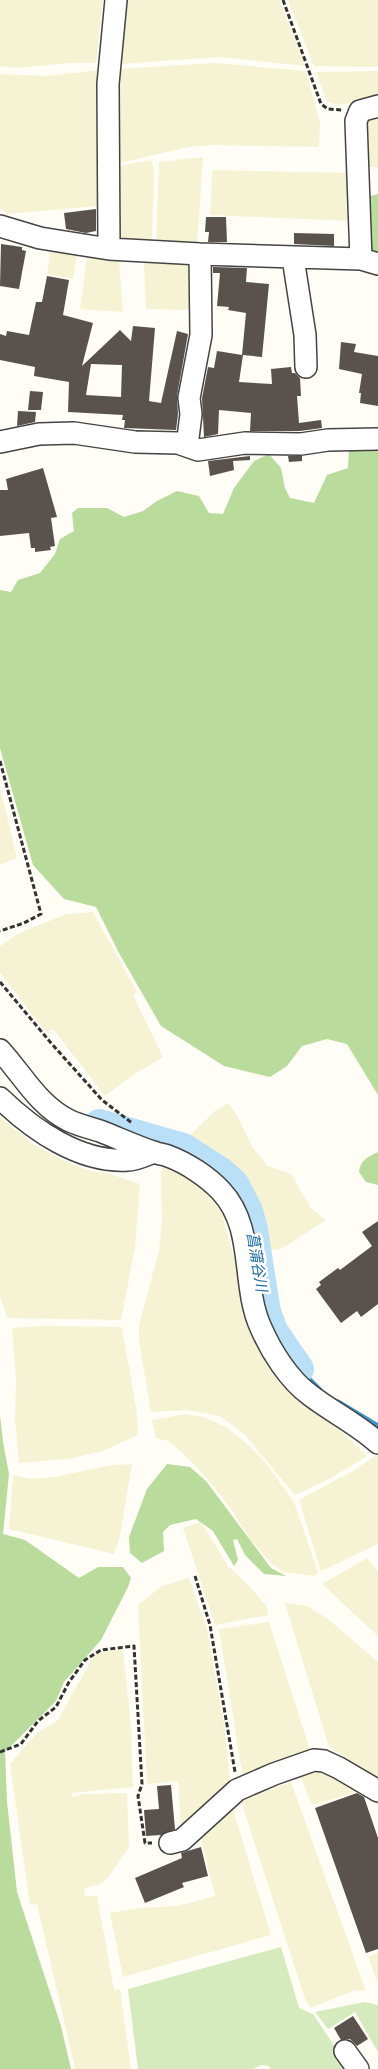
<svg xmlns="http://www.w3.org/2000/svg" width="378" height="2069" font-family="'Source Serif 4','Noto Sans JP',serif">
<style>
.farmland{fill:#f6f3d4}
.green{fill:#d5ebbd}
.forest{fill:#b9dc9c}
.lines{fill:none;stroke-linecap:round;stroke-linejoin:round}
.stream{stroke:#3f96cf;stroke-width:5}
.river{stroke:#b9e0f7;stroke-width:30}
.building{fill:#5a524d;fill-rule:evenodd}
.minor-casing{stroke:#444;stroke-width:24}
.path{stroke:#333;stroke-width:3;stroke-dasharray:5 2.5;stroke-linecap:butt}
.minor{stroke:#fff;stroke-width:21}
.labels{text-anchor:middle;stroke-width:5;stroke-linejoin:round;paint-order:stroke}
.water-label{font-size:15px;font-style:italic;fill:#1768a6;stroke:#fff}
</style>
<rect width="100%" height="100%" fill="#fffdf5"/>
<path class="farmland" d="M0,0H103L96,63H68L16,68L0,66Z
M126,0H279L305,66L219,57L118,64Z
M288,0H378V67L314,66Z
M215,63L306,71L320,123L319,147L210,145L189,147L119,163L118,69Z
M100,70L98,206L8,214L0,208V74L47,76Z
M378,71V100L337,105L327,102L316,72Z
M378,115V167H361L365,121Z
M203,157L197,245L156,242L159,162Z
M151,160L154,170L152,240L122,238L117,229L118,166Z
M214,170L349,173L352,221L210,215L212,173Z
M50,251L78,252L73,279L47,274Z
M87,258L119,260L123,312L80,309Z
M144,263L195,264L192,310L146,309Z
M0,787L17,858L0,865Z
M93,912L137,992L133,995L163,1057L133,1075L105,1096L53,1029L46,1032L0,973V946L19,933L67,914Z
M228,1103L238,1117L253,1148L268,1166L291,1174L311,1208L326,1220L281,1249L268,1250L256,1211L243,1182L185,1140L216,1110Z
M0,1117L31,1143L64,1161L90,1171L110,1174L140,1184L135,1247L121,1320L7,1318L0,1296Z
M164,1163L200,1186L222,1214L259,1349L289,1388L333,1424L367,1456L331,1478L295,1495L246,1436L220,1416L186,1410L151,1412L139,1340V1325L159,1250L162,1222L161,1173Z
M44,1326L122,1327L137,1413L138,1435L103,1451L68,1459L19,1463L15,1419L16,1381L12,1328Z
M186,1414L206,1418L226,1427L246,1443L265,1462L294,1502L318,1573L314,1576L283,1572L272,1564L249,1538L232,1510L210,1482L188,1458L168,1441L156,1438L152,1420Z
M376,1455L378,1457V1544L321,1571L299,1500L353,1471Z
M132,1464L119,1541L114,1554L9,1529L13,1475L32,1479L54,1477L112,1465Z
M201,1522L228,1566L249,1586L267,1607L268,1615L215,1625L183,1528Z
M367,1558L378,1571V1636L322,1584Z
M189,1578L207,1629L225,1731L231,1790L181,1831L178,1781L147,1784L138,1605L162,1586Z
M285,1603L307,1606L328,1619L378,1662V1779L329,1747Z
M269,1622L311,1753L243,1779L219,1629Z
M123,1649L131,1726L133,1787L71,1793L72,1797L83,1794L127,1793L129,1847L107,1879L100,1884L84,1888L85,1896H97L114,1990L120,1989L131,2069H75L37,1904L30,1905L10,1764L37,1733L58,1720L93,1657L101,1652Z
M320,1768L359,1791L312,1805L299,1773Z
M291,1782L366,1991L355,1990L311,2008L306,2002L240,1798L265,1784L268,1790Z
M232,1806L271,1935L123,1977L110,1913L140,1908L177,1906L215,1896L199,1832Z
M378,1953V1984L368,1956Z"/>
<path class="green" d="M281,1947L299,2008L313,2014L350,2069H270L269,2066L262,2065L253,2069H138L128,1989Z
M365,2002L378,2005V2052L355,2012L328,2029L315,2012Z"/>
<path class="forest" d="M378,194V252L366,251V197Z
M378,445V1095L347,1044L327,1039L302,1046L287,1066L270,1077L224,1066L161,1026L119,953L96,907L64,899L33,865L0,748V590L11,592L18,580L40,573L55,554L60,539L74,531L72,513L78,508H107L124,517L143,511L157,501L177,491L199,496L209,513L223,514L234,488L254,461L269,454L281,468L285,488L290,498L314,503L327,475L348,468L349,449Z
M378,1152V1185L366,1182L359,1172C360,1160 368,1157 378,1152Z
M0,1368V1415L3,1442L9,1474L3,1534L25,1540L79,1578L98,1567H123L131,1578L128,1587L101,1640L64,1682L56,1701L5,1752L7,1802L17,1892L61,2026L71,2069H0Z
M167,1464L190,1467L206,1481L271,1568L286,1576L264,1574L245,1555L237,1539L233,1540L238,1560L234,1566L213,1531L196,1519L170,1525L163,1532L164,1551L142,1563L130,1553L129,1537L147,1489Z"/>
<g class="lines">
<path class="stream" d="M299,1369L320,1390
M338,1402L378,1426"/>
<path class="river" d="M99,1124L183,1148L222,1173L234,1184L248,1211L253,1230L266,1312L273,1331L299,1369"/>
</g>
<path class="building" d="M96,209V231L86,233L66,229L64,213Z
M206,217H226L227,242H208L209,232H205Z
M294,233L334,234V246L294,244Z
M1,244L22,247V250L26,251L19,289L0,286Z
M213,267L247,268L246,282L269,284L262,357L243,355L239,382L272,384L271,369L291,367L292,373H295L300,378L301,396H297L299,423L321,420L322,428L300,431H250L251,413L219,410L218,434L204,437L202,398L208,367L214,368L217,351L242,355L246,313L228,310L229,307L217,306L220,273H213Z
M47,276L69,280L63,315L93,323L82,366L120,330L131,341L133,326L155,328L149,401L161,403L177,331L188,334L177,396L178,414L176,430L124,428L125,420H122L123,415L68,412L69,382L34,376L35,367L0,360V334L6,336L7,331L29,335L36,302H42ZM91,364L122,365L121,397L86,395Z
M341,342L356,344L354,352L378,356V406L360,403L361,393H359L362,374L339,369Z
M30,391L43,392L41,410H28Z
M18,411L36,412L35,422L17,426Z
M250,456V460L233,461L234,470L210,476L208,461Z
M288,456H302V461L289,462Z
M43,468L57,517L51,518L55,546L50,547L51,550L35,552V548H31L29,533L0,536V490H8L6,479Z
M378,1221V1304L361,1317L357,1311L341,1323L316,1289L321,1285L319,1282L338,1268L340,1270L372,1246L362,1232Z
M171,1785L175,1829L161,1835L146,1836L144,1810L159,1809L157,1786Z
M357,1793L364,1797L378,1838V1949L366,1953L315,1808Z
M201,1847L208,1876L182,1883L184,1887L145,1903L135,1878L182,1858L181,1853Z
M353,2016L368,2039L357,2046L350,2039L341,2040L334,2028Z"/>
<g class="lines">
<g class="minor-casing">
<path id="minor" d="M0,226L40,238L109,249L200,254L361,259L378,264
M109,249L108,84L116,0
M293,258L305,335L306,367
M361,259L356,121L360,111L378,106
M0,442L39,434L74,433L135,442L178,443L198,450L245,443L301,444L328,440L378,439
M187,446L191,414L189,398L201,335L200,254
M0,1050C22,1074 38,1105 68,1120C78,1125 90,1128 100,1131C118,1138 135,1146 153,1152C158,1154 163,1154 168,1156C187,1163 208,1177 221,1191C256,1228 241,1285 261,1328C271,1351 289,1380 310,1395C332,1412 357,1424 378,1443
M0,1098C33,1130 80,1163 128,1160C136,1160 146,1155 154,1152
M170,1843L182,1840L237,1790L274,1774L314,1760L324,1761L339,1768L378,1791
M345,2051L358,2069"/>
</g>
<path class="path" d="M283,0L321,104L328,109L342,110
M0,761L41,914L24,923L0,931
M0,982L51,1043L102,1100L132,1123
M195,1576L210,1625L235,1772
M0,1752L21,1744L38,1721L56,1707L69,1682L85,1660L101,1650L134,1646L142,1784L138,1796L145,1843H152"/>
<use href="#minor" class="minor"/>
</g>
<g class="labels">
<g class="water-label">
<text transform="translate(257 1262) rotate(81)" y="5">菖蒲谷川</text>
</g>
</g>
</svg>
